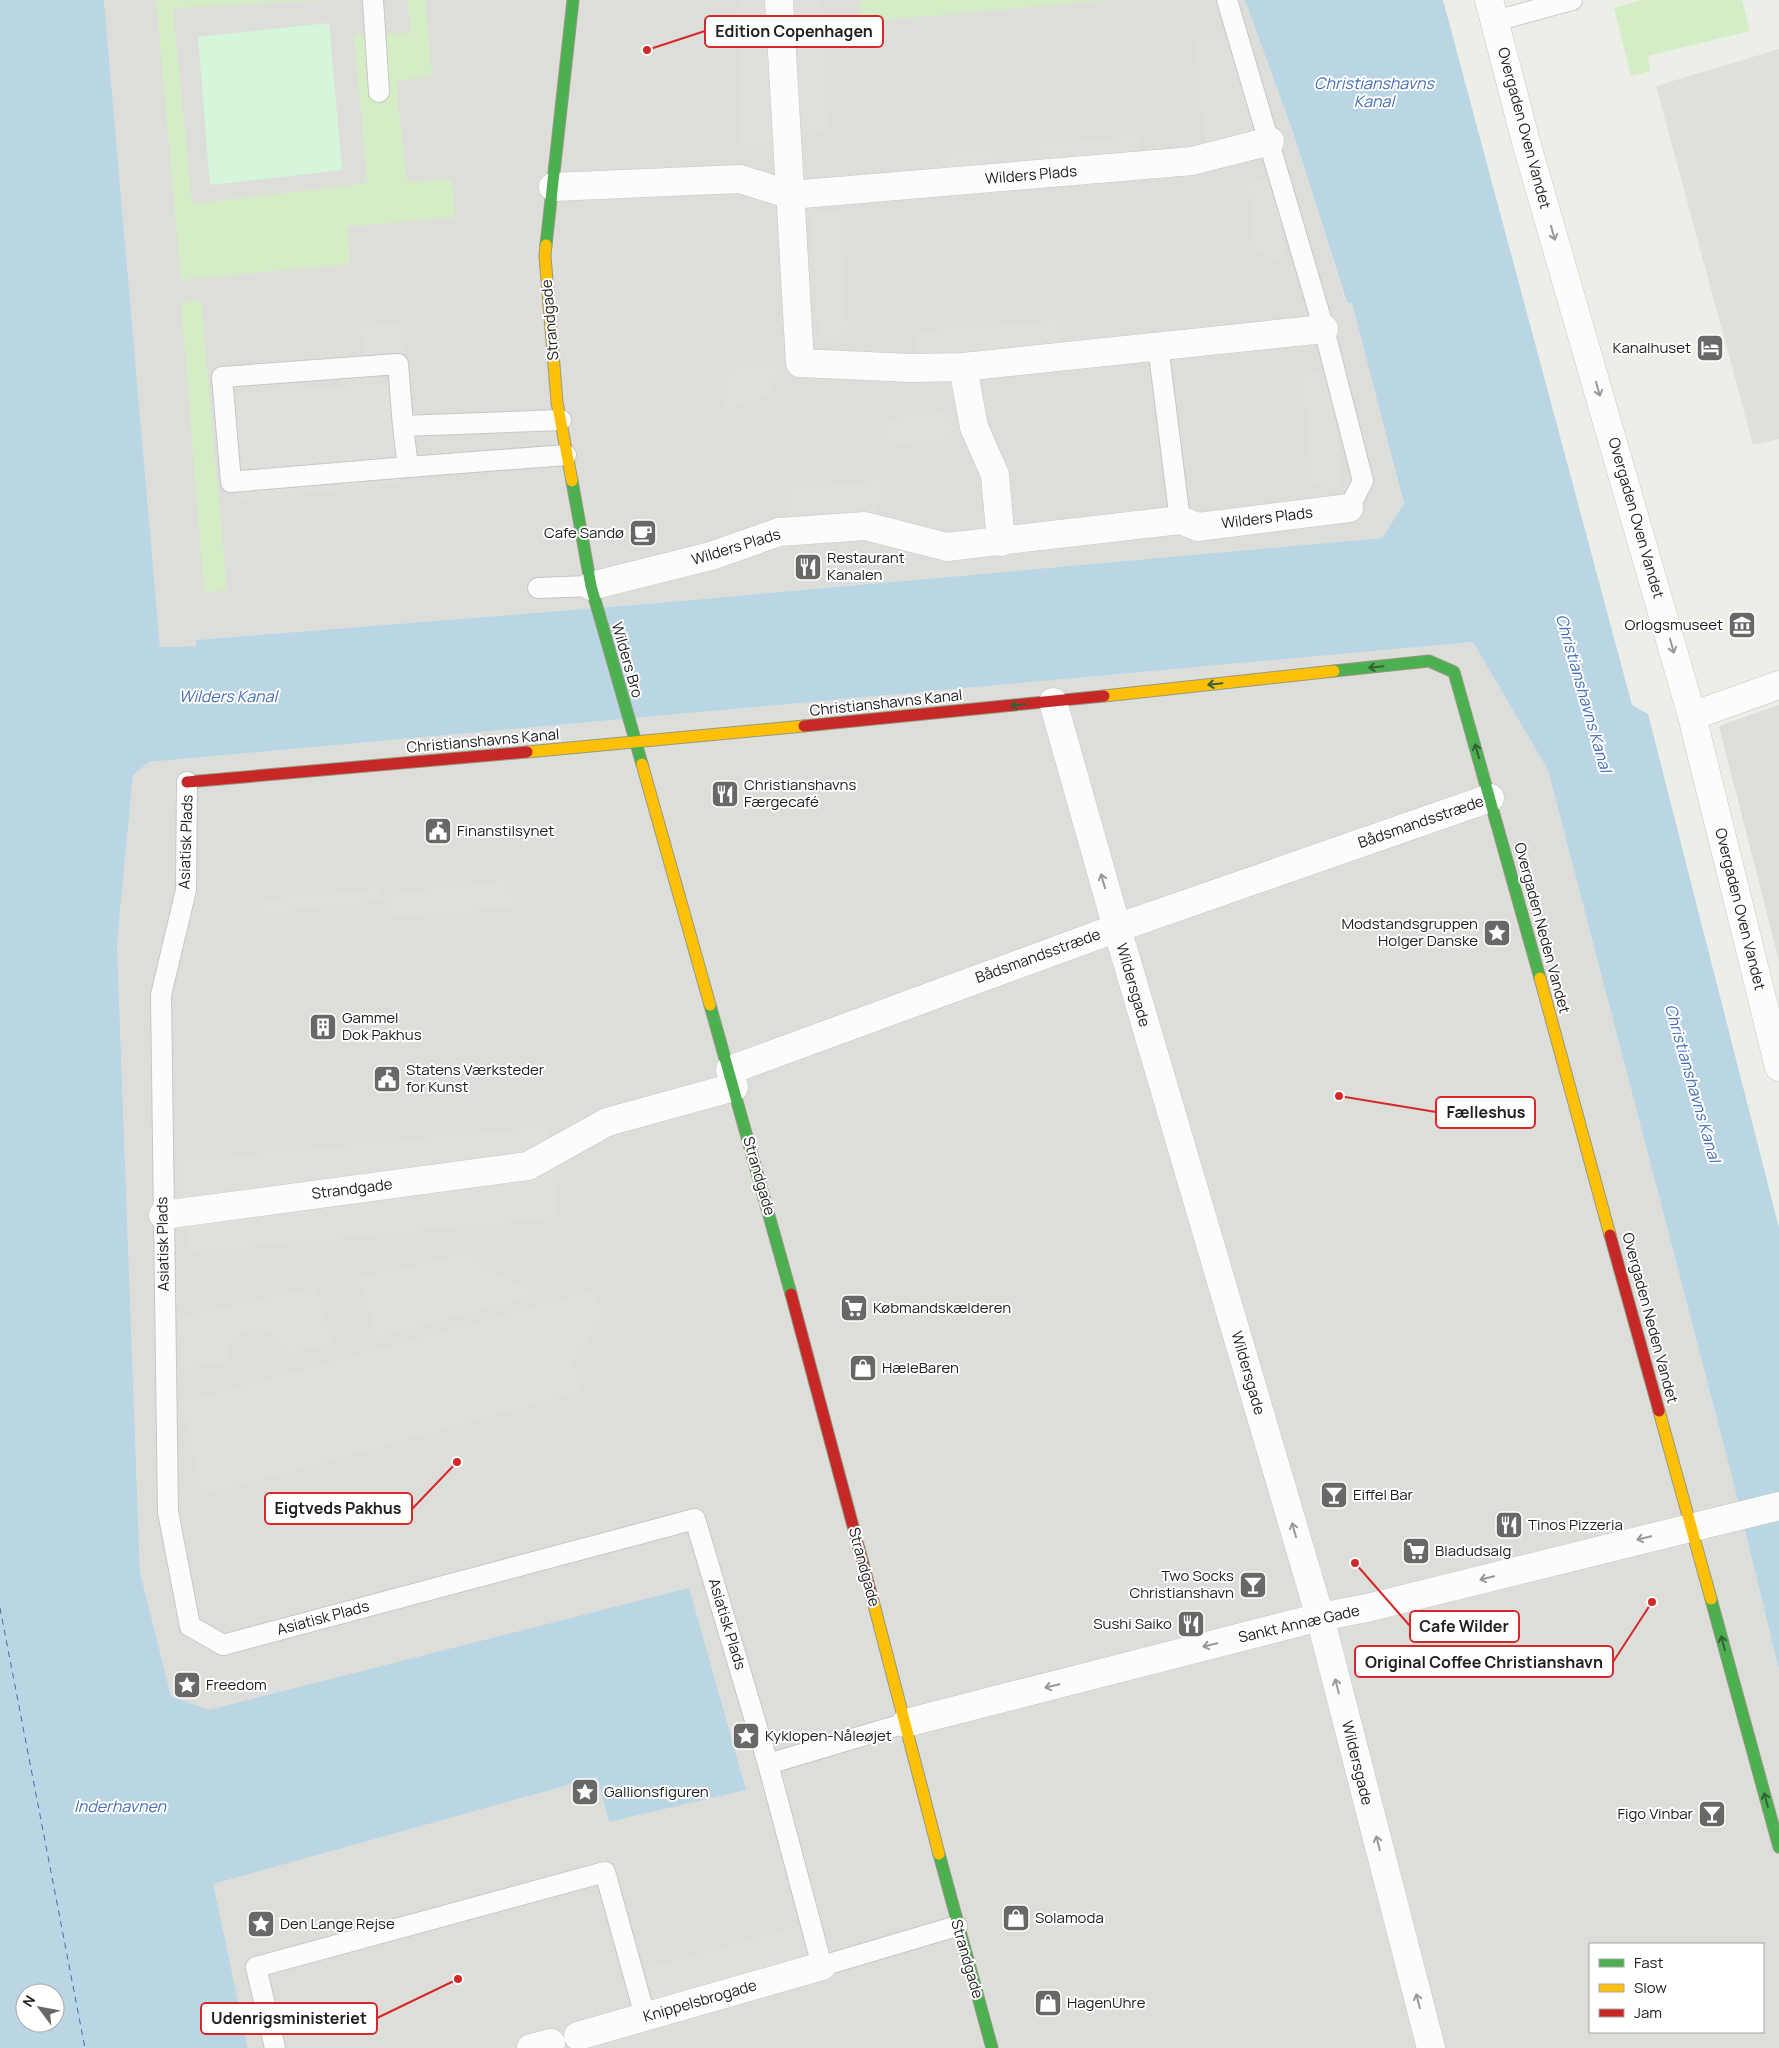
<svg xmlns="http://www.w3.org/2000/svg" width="1779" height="2048" font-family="Manrope,sans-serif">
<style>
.residential{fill:#ddddda;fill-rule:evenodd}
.grass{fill:#d5edc6}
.park{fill:#d6f6db}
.parking{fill:#dfdfdc}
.water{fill:#bad5e3;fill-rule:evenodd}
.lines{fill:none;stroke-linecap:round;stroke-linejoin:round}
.ferry{stroke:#466db6;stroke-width:1;stroke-dasharray:6 5;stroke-linecap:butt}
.lane-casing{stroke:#c7c7c5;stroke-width:22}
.street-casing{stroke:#c7c7c5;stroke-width:29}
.fast-casing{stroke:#949a7f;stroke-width:13}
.slow-casing{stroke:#949a7f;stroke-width:13}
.jam-casing{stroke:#949a7f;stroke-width:13}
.lane{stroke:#fcfcfc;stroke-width:20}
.street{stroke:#fcfcfc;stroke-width:28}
.fast{stroke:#4caf50;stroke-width:11}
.slow{stroke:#ffc107;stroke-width:11}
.jam{stroke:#c62828;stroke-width:11}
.oneway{stroke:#999}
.oneway2{stroke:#346036}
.labels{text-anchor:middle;stroke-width:4;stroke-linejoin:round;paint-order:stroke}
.street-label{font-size:15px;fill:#202020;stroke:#fff}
.poi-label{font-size:15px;fill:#202020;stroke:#fff;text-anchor:start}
.water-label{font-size:16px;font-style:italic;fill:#466db6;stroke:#fff}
.leader{fill:none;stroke:#d62828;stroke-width:2}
.callout-dot{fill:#d62828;stroke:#fff;stroke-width:2}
.callout{fill:#fff;stroke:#d62828;stroke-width:2}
.callout-label{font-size:16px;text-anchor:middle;font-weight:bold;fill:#202020}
</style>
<rect width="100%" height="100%" fill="#eeeee9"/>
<path class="residential" d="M104,0H1245L1294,135L1346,302H1352L1404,505L1382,538L646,604L196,640V646L160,647Z
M1473,642L1548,770L1730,1469L1779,1670V2048H248L212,1884L597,1777L609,1822L745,1790L208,1710L171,1696L140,1572L117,944L133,775L149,762ZM1590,1944H1763V2032H1590Z
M1779,705V961L1719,726Z"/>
<path class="grass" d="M156,0H327L173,8L192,204L367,183L354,35L411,33L407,0H425L432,75L396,82L407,182L452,179L455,217L347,227L350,264L181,280Z
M860,0H1110L861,22Z
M1641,0H1742L1750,31L1648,56L1650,71L1631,76L1614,8Z
M201,300L227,590L204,592L181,302Z"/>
<path class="park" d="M329,23L342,170L210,185L198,37Z"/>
<path class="parking" d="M738,0H821L827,131L742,147Z
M1239,37L1270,141L1206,157L1196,41Z
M1779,49V439L1753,445L1656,86Z
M1142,135L1128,166L1020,176L1039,146Z
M1001,149L989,178L928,183L943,155Z
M1248,176L1277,186L1287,265L1255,250Z
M839,211L847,334L819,336L811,213Z
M1057,321L1059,355L919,366L916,332Z
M399,323L405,368L366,373L361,327Z
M777,365L771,395L724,409L730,370Z
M1303,369L1332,375L1342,490L1312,483Z
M392,383L401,484L236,500L237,394Z
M949,412L952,438L890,445L887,420Z
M880,481L877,515L862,527L792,530L789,489Z
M505,881L517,907L392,917L389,899L263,913V900L380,889L381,896Z
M547,1127L558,1217L189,1252L181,1162Z
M464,1255L535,1295L377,1337L360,1278Z
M316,1288L332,1345L284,1352L278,1339L271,1334L256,1329L247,1330L231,1340L228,1346L226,1353L229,1363L181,1367L178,1318Z
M594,1291L602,1317L572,1364L580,1391L204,1495L182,1403Z
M804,1925L817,1974L661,2019L645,1969Z"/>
<path class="water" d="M0,0H104L160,647L196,646V640L646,604L1382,538L1404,504L1352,303H1347L1294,135L1245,0H1443L1632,705L1648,714L1779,1228V1670L1730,1469L1548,770L1473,642L149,762L133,775L117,944L140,1572L171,1696L209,1710L689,1588L746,1790L609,1822L597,1777L213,1884L248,2048H0ZM25,1993H55V2023H25Z"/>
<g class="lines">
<path class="ferry" d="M0,1608L85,2048"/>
<g class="lane-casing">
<path id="lane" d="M373,0L379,92
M1227,0L1324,329L1363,481L1349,508
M1495,21L1572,0
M1158,346L1180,520
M403,426L408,467L231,482L222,377L398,364L403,426L561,420
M408,467L566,455
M538,588L591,586
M187,782L186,890L161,995L168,1512L190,1626L223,1645L695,1519L768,1764L822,1966L957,1926
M768,1764L906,1723
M275,2048L256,1967L605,1872L645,2016"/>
</g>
<g class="street-casing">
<path id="street" d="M779,0L800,363L911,368L963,367L1324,329
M1489,0L1526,142L1692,716L1779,1067
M553,187L740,179L791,195L1192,161L1270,141
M963,367L974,427L995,475L1001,542
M591,586L711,556L779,532L865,526L947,547L1180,520L1198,527L1349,508
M1053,702L1117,928L1320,1617L1431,2048
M1692,716L1779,685
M730,1070L1117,928L1490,798
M163,1215L528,1166L607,1122L734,1087
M906,1723L1320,1617L1367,1608L1779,1506
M578,2036L822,1966
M531,2048L551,2043"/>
</g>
<g class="fast-casing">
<path id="fast" d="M546,245L573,0
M572,481L591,586L642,764
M1334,671L1429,661L1454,672L1540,978
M710,1005L791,1294
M1711,1599L1779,1847
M939,1854L992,2048"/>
</g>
<g class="slow-casing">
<path id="slow" d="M546,245L545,256L557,402L572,481
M1104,696L1334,671
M527,752L804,726
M642,764L710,1005
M1540,978L1610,1235
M1659,1411L1711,1599
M873,1601L939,1854"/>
</g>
<g class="jam-casing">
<path id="jam" d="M804,726L1104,696
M187,782L527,752
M1610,1235L1659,1411
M791,1294L873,1601"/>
</g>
<use href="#lane" class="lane"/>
<use href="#street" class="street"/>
<use href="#fast" class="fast"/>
<use href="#slow" class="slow"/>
<use href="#jam" class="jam"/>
</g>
<defs><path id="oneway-shaft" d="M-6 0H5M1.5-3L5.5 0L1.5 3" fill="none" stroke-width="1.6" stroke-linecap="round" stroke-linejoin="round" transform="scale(1.25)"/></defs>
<g class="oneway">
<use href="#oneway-shaft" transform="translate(1553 233) rotate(74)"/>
<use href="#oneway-shaft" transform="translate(1598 389) rotate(74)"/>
<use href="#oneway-shaft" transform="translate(1672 646) rotate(74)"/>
<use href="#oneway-shaft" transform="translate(1103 881) rotate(-106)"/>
<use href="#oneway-shaft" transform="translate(1294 1530) rotate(-106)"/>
<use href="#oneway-shaft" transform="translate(1644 1538) rotate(166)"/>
<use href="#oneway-shaft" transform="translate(1487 1578) rotate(166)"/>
<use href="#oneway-shaft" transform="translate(1210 1645) rotate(166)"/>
<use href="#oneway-shaft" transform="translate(1052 1686) rotate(166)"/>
<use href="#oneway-shaft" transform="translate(1337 1686) rotate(-104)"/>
<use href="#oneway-shaft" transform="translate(1378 1843) rotate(-104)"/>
<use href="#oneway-shaft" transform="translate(1418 2001) rotate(-104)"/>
</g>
<g class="oneway2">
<use href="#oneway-shaft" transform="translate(1376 667) rotate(174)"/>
<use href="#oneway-shaft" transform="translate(1215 684) rotate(174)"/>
<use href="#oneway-shaft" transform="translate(1018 705) rotate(174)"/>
<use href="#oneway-shaft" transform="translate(1477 751) rotate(-106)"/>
<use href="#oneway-shaft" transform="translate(1723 1643) rotate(-105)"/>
<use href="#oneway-shaft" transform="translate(1766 1800) rotate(-105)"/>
</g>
<defs>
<g id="hotel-square" transform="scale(1.4375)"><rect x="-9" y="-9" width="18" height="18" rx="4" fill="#686866" stroke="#fff"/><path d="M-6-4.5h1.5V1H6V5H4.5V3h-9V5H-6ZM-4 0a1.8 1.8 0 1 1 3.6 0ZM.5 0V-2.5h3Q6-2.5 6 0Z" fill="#fff"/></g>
<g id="cafe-square" transform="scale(1.4375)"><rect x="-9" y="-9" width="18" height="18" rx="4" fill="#686866" stroke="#fff"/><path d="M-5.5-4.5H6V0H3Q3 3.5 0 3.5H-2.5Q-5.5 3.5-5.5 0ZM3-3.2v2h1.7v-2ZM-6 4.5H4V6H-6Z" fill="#fff"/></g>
<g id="restaurant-square" transform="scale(1.4375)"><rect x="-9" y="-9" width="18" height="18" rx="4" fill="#686866" stroke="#fff"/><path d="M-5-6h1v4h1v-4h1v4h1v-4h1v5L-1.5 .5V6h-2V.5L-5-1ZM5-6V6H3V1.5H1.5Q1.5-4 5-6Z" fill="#fff"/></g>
<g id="museum-square" transform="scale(1.4375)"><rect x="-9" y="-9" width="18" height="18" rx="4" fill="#686866" stroke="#fff"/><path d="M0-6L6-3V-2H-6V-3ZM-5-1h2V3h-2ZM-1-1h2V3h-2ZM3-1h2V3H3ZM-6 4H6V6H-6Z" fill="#fff"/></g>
<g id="civic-square" transform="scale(1.4375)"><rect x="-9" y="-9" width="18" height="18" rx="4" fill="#686866" stroke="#fff"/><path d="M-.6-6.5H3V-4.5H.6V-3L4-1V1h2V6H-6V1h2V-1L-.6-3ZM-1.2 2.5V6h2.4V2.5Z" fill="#fff"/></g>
<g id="sight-square" transform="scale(1.4375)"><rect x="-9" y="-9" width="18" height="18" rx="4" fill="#686866" stroke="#fff"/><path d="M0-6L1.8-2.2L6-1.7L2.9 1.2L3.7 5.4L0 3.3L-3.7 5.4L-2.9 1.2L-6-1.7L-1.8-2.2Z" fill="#fff"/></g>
<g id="building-square" transform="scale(1.4375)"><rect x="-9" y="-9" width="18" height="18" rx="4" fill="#686866" stroke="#fff"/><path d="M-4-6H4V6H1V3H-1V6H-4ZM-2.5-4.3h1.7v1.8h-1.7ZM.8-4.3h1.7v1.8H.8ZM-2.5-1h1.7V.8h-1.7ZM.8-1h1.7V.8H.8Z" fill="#fff"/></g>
<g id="supermarket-square" transform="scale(1.4375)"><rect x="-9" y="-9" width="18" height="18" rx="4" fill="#686866" stroke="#fff"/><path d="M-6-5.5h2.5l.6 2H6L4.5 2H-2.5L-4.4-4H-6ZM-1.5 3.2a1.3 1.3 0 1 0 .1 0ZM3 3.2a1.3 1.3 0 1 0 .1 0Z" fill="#fff"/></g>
<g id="shop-square" transform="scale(1.4375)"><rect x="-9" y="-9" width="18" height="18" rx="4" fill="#686866" stroke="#fff"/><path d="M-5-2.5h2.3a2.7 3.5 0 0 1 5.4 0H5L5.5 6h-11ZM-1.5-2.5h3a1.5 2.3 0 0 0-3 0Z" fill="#fff"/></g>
<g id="bar-square" transform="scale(1.4375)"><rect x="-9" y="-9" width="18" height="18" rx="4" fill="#686866" stroke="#fff"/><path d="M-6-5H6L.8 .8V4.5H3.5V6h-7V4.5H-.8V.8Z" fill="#fff"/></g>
</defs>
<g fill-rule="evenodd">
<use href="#hotel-square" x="1710" y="348"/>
<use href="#cafe-square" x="643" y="533"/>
<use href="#restaurant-square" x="808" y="567"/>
<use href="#museum-square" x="1742" y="625"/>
<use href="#restaurant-square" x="725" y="794"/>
<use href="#civic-square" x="438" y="831"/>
<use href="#sight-square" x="1497" y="933"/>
<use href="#building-square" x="323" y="1027"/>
<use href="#civic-square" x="387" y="1079"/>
<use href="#supermarket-square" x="854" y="1308"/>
<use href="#shop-square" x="863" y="1368"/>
<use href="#bar-square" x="1334" y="1495"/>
<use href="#restaurant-square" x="1509" y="1525"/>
<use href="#supermarket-square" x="1416" y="1551"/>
<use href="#bar-square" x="1253" y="1585"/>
<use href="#restaurant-square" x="1191" y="1624"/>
<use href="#sight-square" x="187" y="1685"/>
<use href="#sight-square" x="746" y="1736"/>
<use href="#sight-square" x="585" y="1792"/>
<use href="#bar-square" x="1712" y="1814"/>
<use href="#shop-square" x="1016" y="1918"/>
<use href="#sight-square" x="261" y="1924"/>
<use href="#shop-square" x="1048" y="2003"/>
</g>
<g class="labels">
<g class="street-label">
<text transform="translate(1524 128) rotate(75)" y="5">Overgaden Oven Vandet</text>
<text transform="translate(1031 175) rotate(-5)" y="5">Wilders Plads</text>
<text transform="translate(550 320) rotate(-95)" y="5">Strandgade</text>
<text transform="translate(1267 518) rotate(-7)" y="5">Wilders Plads</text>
<text transform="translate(1636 518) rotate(74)" y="5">Overgaden Oven Vandet</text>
<text transform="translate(736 547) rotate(-17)" y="5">Wilders Plads</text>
<text transform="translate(627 660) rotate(74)" y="5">Wilders Bro</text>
<text transform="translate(886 703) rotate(-6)" y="5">Christianshavns Kanal</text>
<text transform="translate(483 741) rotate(-5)" y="5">Christianshavns Kanal</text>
<text transform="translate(1421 822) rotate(-19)" y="5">Bådsmandsstræde</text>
<text transform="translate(186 842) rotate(-88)" y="5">Asiatisk Plads</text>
<text transform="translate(1740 909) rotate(76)" y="5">Overgaden Oven Vandet</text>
<text transform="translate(1542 928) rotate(75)" y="5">Overgaden Neden Vandet</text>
<text transform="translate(1038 956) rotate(-20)" y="5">Bådsmandsstræde</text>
<text transform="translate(1133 985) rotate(74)" y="5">Wildersgade</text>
<text transform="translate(759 1176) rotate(74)" y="5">Strandgade</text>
<text transform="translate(352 1189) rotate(-7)" y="5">Strandgade</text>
<text transform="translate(163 1244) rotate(-91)" y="5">Asiatisk Plads</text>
<text transform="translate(1650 1318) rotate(75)" y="5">Overgaden Neden Vandet</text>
<text transform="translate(1248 1373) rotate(74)" y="5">Wildersgade</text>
<text transform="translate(864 1567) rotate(75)" y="5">Strandgade</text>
<text transform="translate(323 1618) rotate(-15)" y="5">Asiatisk Plads</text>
<text transform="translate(727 1624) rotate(73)" y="5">Asiatisk Plads</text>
<text transform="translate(1299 1624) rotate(-13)" y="5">Sankt Annæ Gade</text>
<text transform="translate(1357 1763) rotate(76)" y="5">Wildersgade</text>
<text transform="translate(967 1959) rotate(74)" y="5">Strandgade</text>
<text transform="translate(700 2001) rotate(-16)" y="5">Knippelsbrogade</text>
</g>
<g class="poi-label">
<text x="1691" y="353" text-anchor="end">Kanalhuset</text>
<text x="624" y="538" text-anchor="end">Cafe Sandø</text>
<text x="827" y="563">Restaurant<tspan x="827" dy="17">Kanalen</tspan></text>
<text x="1723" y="630" text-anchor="end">Orlogsmuseet</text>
<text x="744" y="790">Christianshavns<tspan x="744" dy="17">Færgecafé</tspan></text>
<text x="457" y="836">Finanstilsynet</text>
<text x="1478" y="929" text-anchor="end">Modstandsgruppen<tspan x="1478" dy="17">Holger Danske</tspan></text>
<text x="342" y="1023">Gammel<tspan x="342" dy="17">Dok Pakhus</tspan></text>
<text x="406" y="1075">Statens Værksteder<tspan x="406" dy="17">for Kunst</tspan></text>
<text x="873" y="1313">Købmandskælderen</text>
<text x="882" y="1373">HæleBaren</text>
<text x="1353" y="1500">Eiffel Bar</text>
<text x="1528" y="1530">Tinos Pizzeria</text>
<text x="1435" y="1556">Bladudsalg</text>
<text x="1234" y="1581" text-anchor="end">Two Socks<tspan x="1234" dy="17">Christianshavn</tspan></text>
<text x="1172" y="1629" text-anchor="end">Sushi Saiko</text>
<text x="206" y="1690">Freedom</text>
<text x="765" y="1741">Kyklopen-Nåleøjet</text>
<text x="604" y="1797">Gallionsfiguren</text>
<text x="1693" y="1819" text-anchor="end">Figo Vinbar</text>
<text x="1035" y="1923">Solamoda</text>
<text x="280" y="1929">Den Lange Rejse</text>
<text x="1067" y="2008">HagenUhre</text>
</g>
<g class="water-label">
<text x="1374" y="89">Christianshavns<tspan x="1374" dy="18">Kanal</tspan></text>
<text transform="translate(1584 693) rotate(74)" y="6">Christianshavns Kanal</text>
<text x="228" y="702">Wilders Kanal</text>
<text transform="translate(1693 1083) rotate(74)" y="6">Christianshavns Kanal</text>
<text x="120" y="1812">Inderhavnen</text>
</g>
</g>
<path class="leader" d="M647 50L705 31M1339 1096L1436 1112M457 1462L412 1509M1355 1563L1410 1626M1652 1602L1613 1662M458 1979L377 2018"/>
<g class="callout-dot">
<circle cx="647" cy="50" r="5"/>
<circle cx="1339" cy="1096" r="5"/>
<circle cx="457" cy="1462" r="5"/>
<circle cx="1355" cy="1563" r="5"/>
<circle cx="1652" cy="1602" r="5"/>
<circle cx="458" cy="1979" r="5"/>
</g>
<g class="callout">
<rect x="705" y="16" width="178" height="31" rx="5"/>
<rect x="1436" y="1097" width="99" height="31" rx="5"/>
<rect x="265" y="1493" width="147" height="31" rx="5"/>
<rect x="1410" y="1611" width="109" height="31" rx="5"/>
<rect x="1355" y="1646" width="258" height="31" rx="5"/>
<rect x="201" y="2003" width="176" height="31" rx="5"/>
</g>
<g class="callout-label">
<text x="794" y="37">Edition Copenhagen</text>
<text x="1486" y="1118">Fælleshus</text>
<text x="338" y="1514">Eigtveds Pakhus</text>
<text x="1464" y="1632">Cafe Wilder</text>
<text x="1484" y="1668">Original Coffee Christianshavn</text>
<text x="289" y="2024">Udenrigsministeriet</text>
</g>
<rect x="1589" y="1943" width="175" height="90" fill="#ffffff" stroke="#a6a6a6"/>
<rect x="1599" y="1959" width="25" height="8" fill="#4caf50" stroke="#a6a6a6"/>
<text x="1634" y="1968" font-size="15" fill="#202020">Fast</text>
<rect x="1599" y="1984" width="25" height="8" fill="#ffc107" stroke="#a6a6a6"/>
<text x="1634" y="1993" font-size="15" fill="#202020">Slow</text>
<rect x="1599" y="2009" width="25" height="8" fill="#c62828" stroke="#a6a6a6"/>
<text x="1634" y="2018" font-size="15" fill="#202020">Jam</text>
<g transform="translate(40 2008) rotate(302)"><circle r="24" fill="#ffffff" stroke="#a6a6a6"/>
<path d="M0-4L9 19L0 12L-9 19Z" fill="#686866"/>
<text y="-8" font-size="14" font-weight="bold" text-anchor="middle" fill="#202020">N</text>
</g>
</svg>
